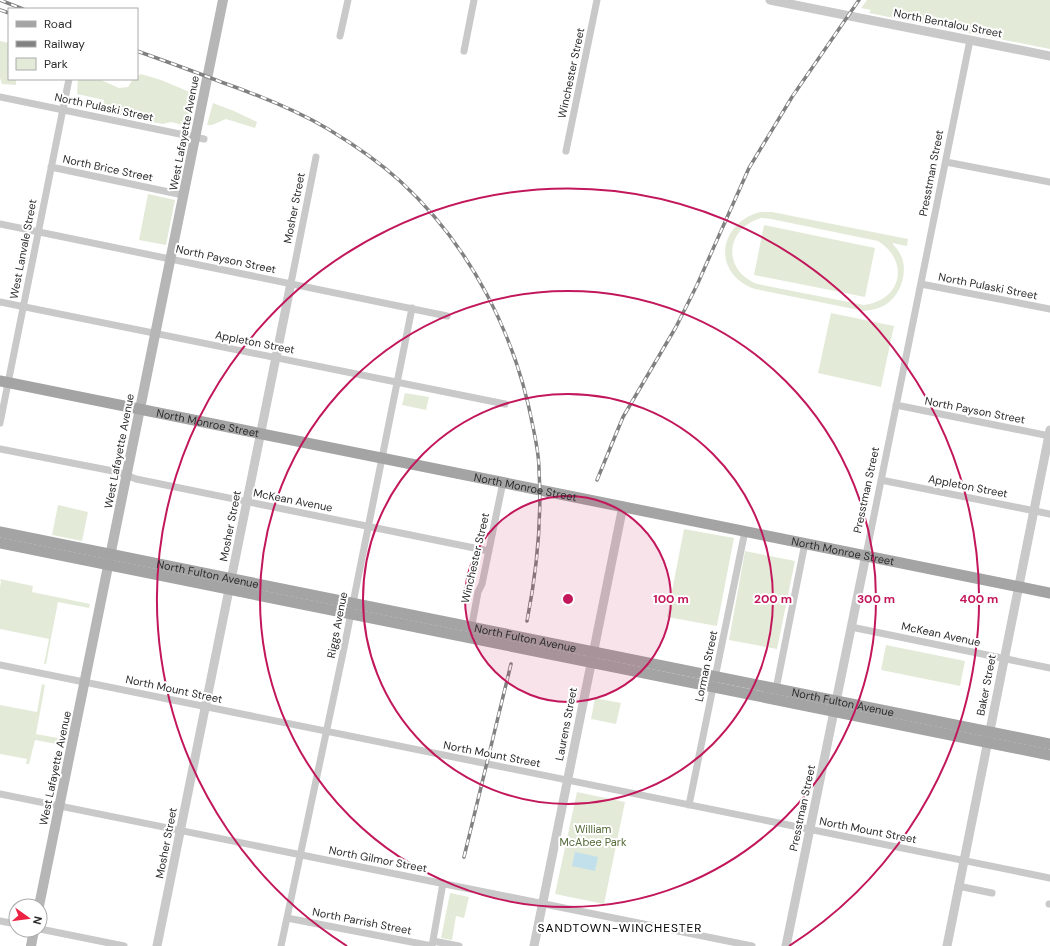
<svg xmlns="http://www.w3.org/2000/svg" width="1050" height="946" font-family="'DM Sans',sans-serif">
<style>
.green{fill:#e3ebd8;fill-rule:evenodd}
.water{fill:#c2dfec}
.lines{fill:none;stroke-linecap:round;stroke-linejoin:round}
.minor{stroke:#c9c9c9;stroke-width:7}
.tertiary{stroke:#c9c9c9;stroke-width:9}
.secondary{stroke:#b6b6b6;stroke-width:10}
.primary{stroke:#a4a4a4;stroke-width:11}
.rail-casing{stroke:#818181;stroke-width:3.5}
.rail{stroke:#fff;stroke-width:2;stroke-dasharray:6;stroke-linecap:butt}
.ring{fill:none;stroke:#c2185b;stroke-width:2}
.labels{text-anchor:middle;stroke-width:4;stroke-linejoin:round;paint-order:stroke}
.street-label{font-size:11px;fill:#2c2c2c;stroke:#fff}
.park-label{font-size:11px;fill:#536937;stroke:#fff}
.neighbourhood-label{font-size:12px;letter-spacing:1px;fill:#000;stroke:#fff}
.centre{fill:#c2185b;stroke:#fff;stroke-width:2}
.ring-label{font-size:12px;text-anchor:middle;font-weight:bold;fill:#c2185b;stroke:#fff;stroke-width:4;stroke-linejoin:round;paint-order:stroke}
</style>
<rect width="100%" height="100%" fill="#fff"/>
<path class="green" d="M867,0H1050V49L869,13L871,10L861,8Z
M0,41L9,43V79H16V85L2,84L0,78Z
M141,74L161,80L192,93V111L189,123L183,125L171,122L163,124L151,122L103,111L104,100L77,94L78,79H99L119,88L128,87L133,79H137V76Z
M213,103L234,111L257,122L255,128L226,119L212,125H207Z
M148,194L175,200L166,245L139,240Z
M760,212H772L908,239L907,246L892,243C896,248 900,252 902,258C908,275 899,297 885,305C878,309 871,310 864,311L755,289C712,274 717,224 760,212ZM761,218L771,219L878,241C910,261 902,300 864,305L757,284C722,270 725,229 761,218Z
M764,225L875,248L865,297L754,275Z
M831,313L894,326L881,387L818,373Z
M405,393L429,397L426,410L402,405Z
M58,505L88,512L82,541L52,535Z
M684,529L734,538L717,626L667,617Z
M745,551L795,561L777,649L729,640Z
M0,579L33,586L32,592L90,604L89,608L58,602L46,664H44L49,639L0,629V587L1,581Z
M886,645L965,661L960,686L881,670Z
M42,684L45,685L36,734L63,739L62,745L35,740L29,764H26L27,759L0,754V705L37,712Z
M595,698L621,703L616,724L591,719Z
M577,792L625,802L604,904L555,894Z
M450,893L469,897L464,918L456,916L452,940L441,938Z"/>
<path class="water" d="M575,852L598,857L595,871L572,866Z"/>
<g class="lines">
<path class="minor" d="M340,36L348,0
M464,51L474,0
M0,97L204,139
M566,151L597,0
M946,162L1050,182
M51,167L183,195L184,190
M0,224L447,316
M291,283L316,157
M921,284L1050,309
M0,302L505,404
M896,405L1050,436
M0,423L69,79
M0,449L118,472L136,479L489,551
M881,480L1050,514
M866,555L970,40
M851,627L1050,668
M471,630L478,592L482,584L503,482
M0,665L1050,878
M776,689L805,543
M0,794L752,946
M689,805L745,531
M958,886L992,893
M1049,904H1050
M287,918L432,946
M0,921L16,924
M40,929L124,946
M433,941L459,946
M281,946L343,653L412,308
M432,946L443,883"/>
<path class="tertiary" d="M770,0L1050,56
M157,946L291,283
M534,946L623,506
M786,946L866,555
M947,946L1050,430"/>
<path class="secondary" d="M39,906L223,0
M31,946L34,930"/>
<g class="primary">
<path id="s1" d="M0,381L1050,593"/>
<path id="s2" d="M0,532L1050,744"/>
<path d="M0,543L1050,755"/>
</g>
<g class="rail-casing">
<path id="rail" d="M0,0L23,9
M0,10L9,13
M137,51C165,61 193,71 221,82C258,95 294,109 328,129C353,144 378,161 400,181C470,245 516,335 533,427C536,441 539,456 539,470C542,521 537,570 527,621
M597,480L623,417L676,327L697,285L749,168L792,97L859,0
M464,857L511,664"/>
</g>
<use href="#rail" class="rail"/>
</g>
<circle cx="568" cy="599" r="103" fill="#c2185b" fill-opacity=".12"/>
<g class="ring">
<circle cx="568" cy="599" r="103"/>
<circle cx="568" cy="599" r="205"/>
<circle cx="568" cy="599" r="308"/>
<path d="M347 946A411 411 0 1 1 789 946"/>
</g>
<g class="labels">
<g class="street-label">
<text transform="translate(948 23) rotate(11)" y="4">North Bentalou Street</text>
<text transform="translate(571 73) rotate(-78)" y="4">Winchester Street</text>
<text transform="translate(104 107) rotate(12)" y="4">North Pulaski Street</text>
<text transform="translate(184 133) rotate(-79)" y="4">West Lafayette Avenue</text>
<text transform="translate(108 168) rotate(12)" y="4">North Brice Street</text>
<text transform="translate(931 173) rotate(-79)" y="4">Presstman Street</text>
<text transform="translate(294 208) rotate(-79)" y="4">Mosher Street</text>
<text transform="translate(23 249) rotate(-79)" y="4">West Lanvale Street</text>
<text transform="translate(226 259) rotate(12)" y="4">North Payson Street</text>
<text transform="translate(988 286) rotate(11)" y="4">North Pulaski Street</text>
<text transform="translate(255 342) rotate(11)" y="4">Appleton Street</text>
<text transform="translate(975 410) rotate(11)" y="4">North Payson Street</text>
<text dy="4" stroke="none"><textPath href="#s1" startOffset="212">North Monroe Street</textPath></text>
<text transform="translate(119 451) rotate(-79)" y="4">West Lafayette Avenue</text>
<text dy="4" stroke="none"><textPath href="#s1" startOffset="536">North Monroe Street</textPath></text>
<text transform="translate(968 486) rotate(11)" y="4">Appleton Street</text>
<text transform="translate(866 490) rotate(-78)" y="4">Presstman Street</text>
<text transform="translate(293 500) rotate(11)" y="4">McKean Avenue</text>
<text transform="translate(230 526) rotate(-79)" y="4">Mosher Street</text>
<text dy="4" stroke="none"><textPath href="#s1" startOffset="860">North Monroe Street</textPath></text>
<text transform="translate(475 558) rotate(-77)" y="4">Winchester Street</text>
<text dy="4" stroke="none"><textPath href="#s2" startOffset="212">North Fulton Avenue</textPath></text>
<text transform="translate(337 625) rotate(-79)" y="4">Riggs Avenue</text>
<text transform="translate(941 634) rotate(12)" y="4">McKean Avenue</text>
<text dy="4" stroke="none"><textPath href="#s2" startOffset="536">North Fulton Avenue</textPath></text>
<text transform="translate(706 666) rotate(-78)" y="4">Lorman Street</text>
<text transform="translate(986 685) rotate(-79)" y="4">Baker Street</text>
<text transform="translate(174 689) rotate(12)" y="4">North Mount Street</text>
<text dy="4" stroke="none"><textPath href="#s2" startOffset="860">North Fulton Avenue</textPath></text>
<text transform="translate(566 724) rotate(-79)" y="4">Laurens Street</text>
<text transform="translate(492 754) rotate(11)" y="4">North Mount Street</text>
<text transform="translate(55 768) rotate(-78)" y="4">West Lafayette Avenue</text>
<text transform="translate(802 808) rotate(-78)" y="4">Presstman Street</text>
<text transform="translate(868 830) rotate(11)" y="4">North Mount Street</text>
<text transform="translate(166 843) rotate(-79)" y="4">Mosher Street</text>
<text transform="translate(378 859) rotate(11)" y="4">North Gilmor Street</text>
<text transform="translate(362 921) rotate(11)" y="4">North Parrish Street</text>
</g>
<g class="park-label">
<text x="593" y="833">William<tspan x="593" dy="13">McAbee Park</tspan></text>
</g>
<g class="neighbourhood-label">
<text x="620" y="932">SANDTOWN-WINCHESTER</text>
</g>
</g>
<circle cx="568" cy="599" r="6" class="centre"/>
<g class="ring-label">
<text x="671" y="603">100 m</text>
<text x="773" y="603">200 m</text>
<text x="876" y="603">300 m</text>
<text x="979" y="603">400 m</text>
</g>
<rect x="8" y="8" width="130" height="72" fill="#ffffff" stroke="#ababab"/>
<rect x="16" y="21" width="20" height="6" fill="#a4a4a4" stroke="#ababab"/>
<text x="44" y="28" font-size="12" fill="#2c2c2c">Road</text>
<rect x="16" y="41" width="20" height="6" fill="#818181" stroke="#ababab"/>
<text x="44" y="48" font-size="12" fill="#2c2c2c">Railway</text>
<rect x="16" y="58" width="20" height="12" fill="#e3ebd8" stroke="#ababab"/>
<text x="44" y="68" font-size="12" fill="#2c2c2c">Park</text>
<g transform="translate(28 918) rotate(104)"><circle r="19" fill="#ffffff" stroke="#ababab"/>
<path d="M0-3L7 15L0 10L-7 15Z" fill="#ed2343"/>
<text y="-6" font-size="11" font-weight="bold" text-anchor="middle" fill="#2c2c2c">N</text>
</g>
</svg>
